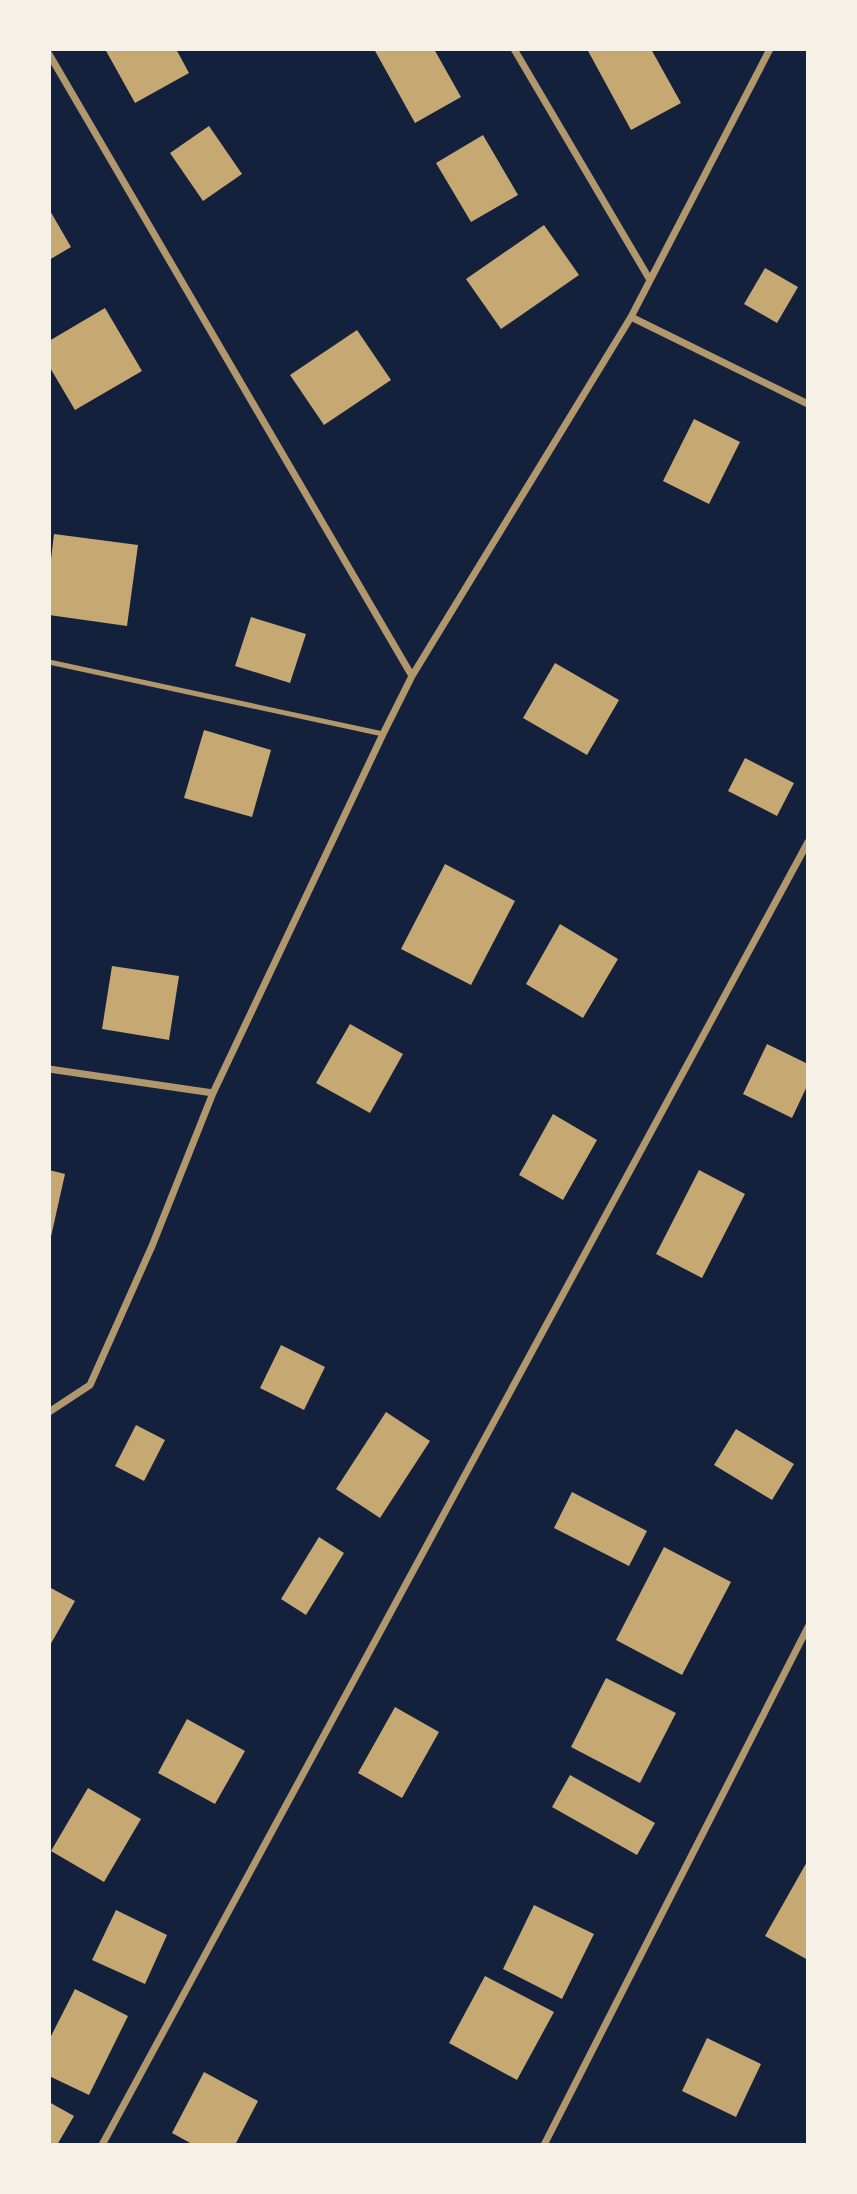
<svg xmlns="http://www.w3.org/2000/svg" width="857" height="2194" font-family="'Golos Text',sans-serif">
<style>
.building{fill:#c6a872}
.lines{fill:none;stroke-linecap:round;stroke-linejoin:round}
.service{stroke:#b1986c;stroke-width:5}
.minor{stroke:#b1986c;stroke-width:7}
</style>
<rect width="100%" height="100%" fill="#14213d"/>
<path class="building" d="M105,49H176L189,73L135,103Z
M374,49H434L461,97L415,123Z
M587,49H651L681,103L631,130Z
M209,126L242,174L203,201L170,153Z
M483,135L518,195L471,222L436,163Z
M49,209L71,247L49,260Z
M544,225L579,275L501,329L466,279Z
M765,268L798,287L777,323L744,304Z
M105,308L142,371L75,410L49,366V341Z
M357,330L391,380L324,425L290,375Z
M694,419L740,442L709,504L663,481Z
M54,534L138,545L127,626L49,615V576Z
M251,617L306,634L290,683L235,666Z
M555,663L619,700L587,755L523,718Z
M204,730L271,750L252,817L184,798Z
M745,758L794,783L777,816L728,791Z
M445,864L515,901L471,985L401,949Z
M560,924L618,959L583,1018L526,984Z
M112,966L179,976L169,1040L102,1029Z
M350,1024L403,1054L370,1113L316,1083Z
M767,1044L808,1064V1084L792,1118L743,1094Z
M553,1114L597,1140L563,1200L519,1175Z
M49,1170L65,1174L50,1241H49Z
M699,1170L745,1194L702,1278L656,1254Z
M281,1345L325,1367L304,1410L260,1388Z
M386,1412L430,1441L380,1518L336,1489Z
M136,1425L165,1440L144,1481L115,1466Z
M736,1429L794,1464L772,1500L714,1465Z
M572,1492L647,1531L629,1566L554,1528Z
M319,1537L344,1553L306,1615L281,1599Z
M664,1547L731,1582L682,1675L616,1640Z
M49,1587L75,1601L49,1647Z
M606,1678L676,1713L640,1783L571,1747Z
M395,1707L439,1732L402,1798L358,1773Z
M187,1719L245,1751L215,1804L158,1773Z
M570,1775L655,1823L637,1855L552,1807Z
M88,1788L141,1819L104,1882L51,1851Z
M808,1860V1960L765,1936Z
M534,1905L594,1934L562,1999L503,1969Z
M116,1910L167,1935L145,1984L92,1960Z
M485,1976L554,2012L517,2080L449,2043Z
M75,1989L128,2016L89,2095L49,2076V2040Z
M707,2038L761,2064L736,2117L682,2091Z
M204,2072L258,2101L235,2145H194L172,2133Z
M49,2102L74,2116L57,2145H49Z"/>
<g class="lines">
<path class="service" d="M49,662L383,734"/>
<path class="minor" d="M514,49L650,280
M49,54L412,676
M631,317L808,404
M49,1069L213,1093
M49,1412L90,1385L152,1246L213,1093L383,734L412,676L631,317L770,49
M102,2145L808,842
M544,2145L808,1627"/>
</g>
<rect width="857" height="2194" fill="none" stroke="#f6f1e7" stroke-width="102"/>
</svg>
